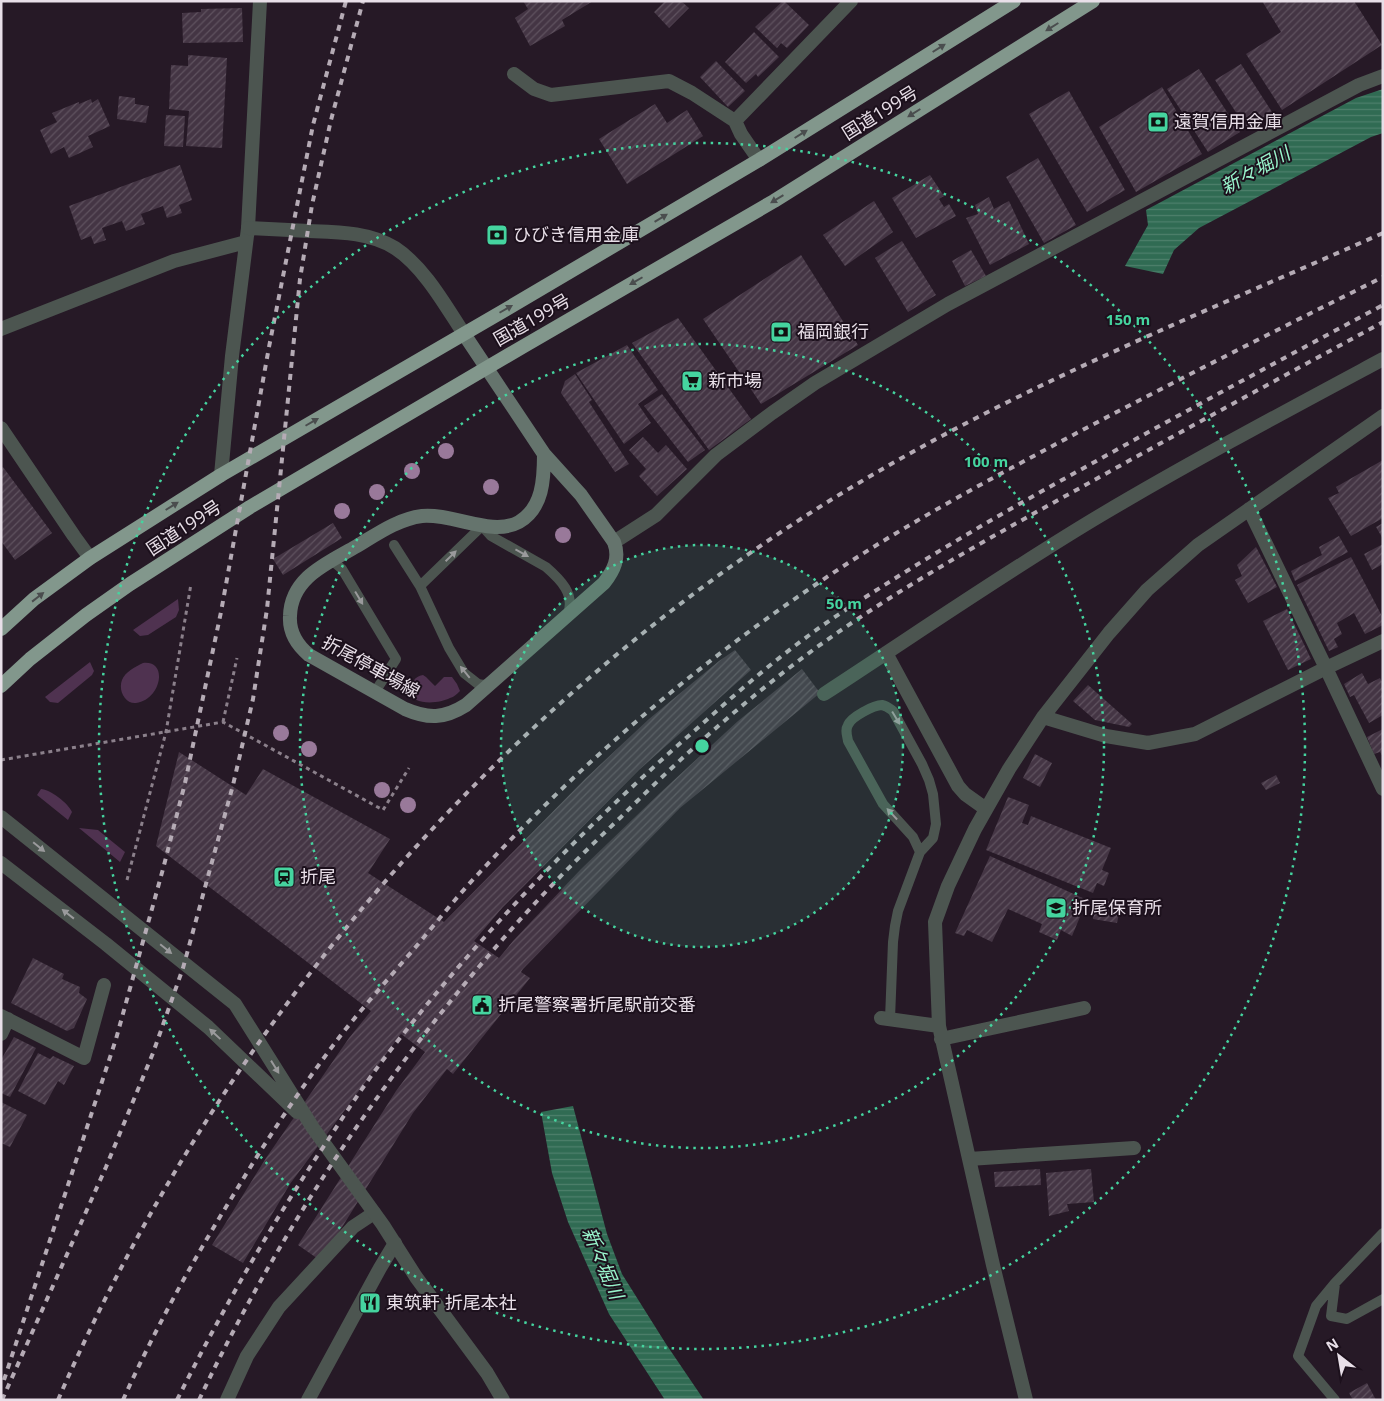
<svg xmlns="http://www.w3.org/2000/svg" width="1384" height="1401" font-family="'Open Sans','Noto Sans JP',sans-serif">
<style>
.grass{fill:#4f3250}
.water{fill:url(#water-rules)}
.building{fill:url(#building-hatch)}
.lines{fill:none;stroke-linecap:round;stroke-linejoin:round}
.path{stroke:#8b808b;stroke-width:3;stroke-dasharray:4 4;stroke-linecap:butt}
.service{stroke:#4c5550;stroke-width:10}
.minor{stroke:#4c5550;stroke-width:14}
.tertiary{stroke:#4c5550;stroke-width:14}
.secondary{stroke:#65746d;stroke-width:14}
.trunk{stroke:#82978c;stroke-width:14}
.rail{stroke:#b5abb5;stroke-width:4;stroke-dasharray:6 6;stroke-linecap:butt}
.tree{fill:#99799a}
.oneway{fill:#4a4d4e}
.oneway2{fill:#9a9a9c}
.ring{fill:none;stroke:#45d49f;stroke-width:2.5;stroke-dasharray:2.5 5}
.labels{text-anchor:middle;stroke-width:4;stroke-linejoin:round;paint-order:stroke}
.street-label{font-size:18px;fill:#e8dfe8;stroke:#1c101c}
.poi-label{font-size:18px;fill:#e8dfe8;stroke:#1c101c;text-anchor:start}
.water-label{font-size:19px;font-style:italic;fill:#99f4cc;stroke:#1c101c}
.centre{fill:#45d49f;stroke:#1c101c;stroke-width:2.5}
.ring-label{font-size:15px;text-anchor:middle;font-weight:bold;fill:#45d49f;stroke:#1c101c;stroke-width:4;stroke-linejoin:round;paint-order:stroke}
</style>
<defs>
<pattern id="water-rules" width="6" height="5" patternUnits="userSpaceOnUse" patternTransform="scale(1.25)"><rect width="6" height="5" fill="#306b53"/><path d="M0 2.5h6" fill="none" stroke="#4e806c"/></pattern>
<pattern id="building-hatch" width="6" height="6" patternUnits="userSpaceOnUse" patternTransform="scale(1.25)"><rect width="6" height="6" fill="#443544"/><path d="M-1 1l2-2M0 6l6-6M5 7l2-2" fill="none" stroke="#5f525f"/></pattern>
</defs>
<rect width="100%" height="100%" fill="#261926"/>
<path class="grass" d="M178,599L179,610L176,617L148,635L140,636L133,630Z
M90,662L94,671L92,675L58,703L50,702L45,697Z
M143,663C169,660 161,700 136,703C125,704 118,690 122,680C125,672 135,667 143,663Z
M423,675L426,677L435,686L444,677H452L457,684L460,691C457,694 454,697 450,698C438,704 412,706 408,690C412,684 414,676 423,675Z
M41,789C50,789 69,804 72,812L68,820L37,795Z
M79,828L98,830L125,852L120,862Z"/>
<path class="water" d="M1383,89V133L1371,137L1199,228L1174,250L1163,274L1125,266L1148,225L1146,210L1356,98Z
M573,1106L607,1234L622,1274L666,1344L704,1400H665L609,1314L568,1222L552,1173L541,1112Z"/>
<path class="building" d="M523,1H593L562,20L565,26L530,46L515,18L528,9Z
M665,1H681L689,8L669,28L654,12Z
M783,1H784L809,25L787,48L781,43L777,48L755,27Z
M1262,1H1354L1382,45L1282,110L1246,54L1281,32Z
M242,8L243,42L183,43L182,13L201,12V9Z
M754,32L779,57L758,77L756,74L746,83L725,62Z
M188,55L227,58L222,148L186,146L189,111L169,109L171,65L188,66Z
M716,61L745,91L728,107L700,77Z
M1241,64L1274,115L1248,131L1215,80Z
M1199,69L1240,132L1208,152L1167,89Z
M1162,87L1202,154L1136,192L1099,127Z
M1069,91L1125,190L1087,212L1029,114Z
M119,96L135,98V104L149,106L146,123L117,119Z
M91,99L92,103L98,99L110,126L88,136L93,147L69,158L64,147L51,154L40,130L57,122L52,113L79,102V104Z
M655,104L667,123L687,110L703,136L627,184L599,139Z
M166,115L185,116L183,147L164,146Z
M1038,158L1076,225L1044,243L1006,177Z
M180,165L192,200L179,205L182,213L167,218L163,206L141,214L145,224L126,231L122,221L102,228L106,240L94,244L91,236L81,240L69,206Z
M930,175L944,196L939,199L944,207L949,204L956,216L916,238L892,198Z
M989,197L994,209L1009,201L1029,244L990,265L966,218L978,214L975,205Z
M874,201L893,232L845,266L823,235Z
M902,241L936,295L908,312L875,258Z
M971,250L986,276L965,286L952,261Z
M801,255L858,345L761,404L703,319Z
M678,318L751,419L709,450L632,343Z
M627,345L658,390L638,404L651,423L624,444L576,373Z
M575,374L592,400L589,402L629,464L615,472L561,393L565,381Z
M662,394L705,450L688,462L644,406Z
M643,437L658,453L666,445L687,469L657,496L639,476L646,469L629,450Z
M1383,460V518L1351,536L1328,498L1339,493L1336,487Z
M3,467L52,533L15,560L1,541V468Z
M333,523L342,538L283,575L273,559Z
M1383,523V539L1376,527Z
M1339,536L1348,552L1295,581L1291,571L1322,555L1319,547Z
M1383,544V564L1372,570L1364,554Z
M1256,547L1277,587L1248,603L1235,580L1242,576L1237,565Z
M1351,557L1383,618V625L1365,634L1354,613L1337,623L1342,634L1334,639L1338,647L1329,651L1297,585Z
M1287,609L1311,659L1288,670L1263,621Z
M735,650L751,670L639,770L503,907L474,941L499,958L513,941L581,869L660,793L738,721L802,669L820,693L680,808L523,969L521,972L530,978L453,1074L447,1069L413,1113L321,1261L298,1245L396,1091L425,1052L401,1034L290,1184L243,1263L212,1245L266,1158L349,1038L371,1011L156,846L179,752L246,795L263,769L390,839L368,873L444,922L586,778L649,719L719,661Z
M1362,673L1368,684L1380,678L1383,684V690L1381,692L1383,695V715L1369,723L1354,695L1350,697L1344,684Z
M1088,685L1132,724L1129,727L1095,720L1073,701Z
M1383,729V757L1380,752L1374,754L1367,737Z
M1035,754L1052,763L1040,787L1023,778Z
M1276,775L1280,783L1266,790L1261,783Z
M1008,797L1029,805L1022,823L1028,825L1031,816L1111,848L1102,870L1109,873L1104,886L1097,883L1093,893L986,850Z
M990,856L1087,900L1072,936L1061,930L1057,940L1039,932L1042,924L1008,909L992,942L967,930L964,936L955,933Z
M1096,899L1121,904L1117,923L1093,919Z
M33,958L64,974L62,979L80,987L79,993L87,999L74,1028L67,1031L11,1003Z
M14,1037L36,1048L10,1097L1,1093V1060Z
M38,1053L50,1059L53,1056L74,1066L64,1085L58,1081L45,1105L18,1091Z
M1,1102L27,1115L10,1147L1,1143Z
M1040,1169L1041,1185L995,1187L994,1172Z
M1091,1169L1094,1202L1067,1204L1069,1211L1049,1216L1046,1173Z
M1367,1383L1376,1400H1353L1349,1393Z"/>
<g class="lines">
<path class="path" d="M223,722L237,658
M1,760L223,722L383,810L409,768
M127,880L166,732L191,584"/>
<path class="service" d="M394,545L420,586L449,648L464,673L478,684L483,685L489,684
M329,563H335L342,569L396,659L375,692
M420,586L482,526L491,536L546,567C561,580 575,594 568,614
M890,1019L893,942L895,926L898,911L920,852L933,838L936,824L933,794L929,780L922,764L893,711C889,708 887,706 882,705C874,705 851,717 848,725C845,730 847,735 848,741L883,804L913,837L920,852
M1335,1284L1331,1316L1347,1319L1383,1299
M1335,1400L1298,1356L1316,1306L1335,1283L1383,1233"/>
<path class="minor" d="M514,74L534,89L551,95L669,81L692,93L735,121
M759,160L741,134L735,121L851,1
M1,329L174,261L246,242
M1,428L74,536L90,558
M221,475L232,356L248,228L260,1
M1249,509L1326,668L1383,789
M614,542L656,515L716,455L772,413L815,383L948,304L1359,85L1383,76
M886,653L958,786L965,794L986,809
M824,694C916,634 1007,571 1101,515C1194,460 1288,410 1383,359
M1043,717L1106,736L1148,743L1195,734L1326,668L1383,641
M1,1016L84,1058L104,985
M881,1018L939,1026
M1,1034L8,1019
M941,1039L1084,1008
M969,1159L1134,1148
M227,1400L247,1356L279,1307L353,1227L374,1213
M308,1400L380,1268L395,1243
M1026,1400L993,1265L939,1026L935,922L948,886L975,829L1009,769L1043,717L1109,633L1147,590L1198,545L1383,416"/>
<path class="tertiary" d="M248,228C269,229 289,230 309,231C338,232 370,232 395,248C424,267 445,305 464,334
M1,817L235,1004L313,1128L383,1225L416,1277L487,1373L503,1400
M1,863L106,944L208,1027L297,1112"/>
<path class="secondary" d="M464,334L544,454
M544,454L581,495L614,542C620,558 614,570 604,583L466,705C444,719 428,719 405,709L309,655C297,645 289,632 290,616C291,577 328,563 357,546C377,534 398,519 422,516C453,513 492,537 519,522C543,508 544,479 544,454Z"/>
<path class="trunk" d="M1,629L34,599L90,558L221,475L505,310L759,160L1014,1
M1,686L30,659L86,615L130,584L250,507L524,346L774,201L1093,1"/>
<path class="rail" d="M4,1380L116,1039L163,869L185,783L221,612L269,347L313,125L346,1
M2,1400L106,1167L153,1053L183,968L233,785L253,699L267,609L300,279L312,205L331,120L363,1
M58,1400C224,1016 517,681 879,471C1039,378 1214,308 1383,233
M123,1400C155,1329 193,1260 234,1194C267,1139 302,1086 341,1035C364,1006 389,978 414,949C436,923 458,895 482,870C582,762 696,665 818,583C890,534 966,492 1043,451C1155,391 1269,334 1383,277
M177,1400C222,1310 272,1223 328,1140C345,1114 362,1088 380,1064C468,948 568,843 676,747C718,710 759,672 804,639C833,617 864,598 894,579C956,540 1018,504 1082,469C1182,413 1282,359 1383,305
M199,1400C281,1227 390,1065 517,923C550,886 585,851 621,817C681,757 745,700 813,650C897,589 989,538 1080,488C1180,432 1282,377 1383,322"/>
</g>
<g class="tree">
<circle cx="446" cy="451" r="8"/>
<circle cx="412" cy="471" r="8"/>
<circle cx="491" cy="487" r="8"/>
<circle cx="377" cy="492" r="8"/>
<circle cx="342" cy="511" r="8"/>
<circle cx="563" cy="535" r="8"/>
<circle cx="281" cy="733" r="8"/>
<circle cx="309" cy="749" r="8"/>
<circle cx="382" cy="790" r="8"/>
<circle cx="408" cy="805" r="8"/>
</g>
<defs><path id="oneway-solid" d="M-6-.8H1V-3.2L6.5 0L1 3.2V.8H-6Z" transform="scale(1.25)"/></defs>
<g class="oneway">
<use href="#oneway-solid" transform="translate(1052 27) rotate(148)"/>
<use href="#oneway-solid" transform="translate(939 48) rotate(-32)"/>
<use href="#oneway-solid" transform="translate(914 113) rotate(148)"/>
<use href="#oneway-solid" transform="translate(801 134) rotate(-32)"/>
<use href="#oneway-solid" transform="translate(777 199) rotate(149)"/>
<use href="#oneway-solid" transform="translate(661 218) rotate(-31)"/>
<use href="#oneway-solid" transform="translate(636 281) rotate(150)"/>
<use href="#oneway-solid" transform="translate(506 309) rotate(-30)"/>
<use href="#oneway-solid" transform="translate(312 422) rotate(-30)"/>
<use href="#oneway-solid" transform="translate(172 506) rotate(-32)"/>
<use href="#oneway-solid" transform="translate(38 597) rotate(-38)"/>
</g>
<g class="oneway2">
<use href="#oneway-solid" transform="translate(522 553) rotate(29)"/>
<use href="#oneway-solid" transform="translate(451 556) rotate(-44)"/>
<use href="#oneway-solid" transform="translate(359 598) rotate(59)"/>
<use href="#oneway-solid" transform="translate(465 672) rotate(-129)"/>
<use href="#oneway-solid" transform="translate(896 718) rotate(59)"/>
<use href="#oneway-solid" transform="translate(892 814) rotate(-133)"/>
<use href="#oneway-solid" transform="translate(39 847) rotate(39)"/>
<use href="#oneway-solid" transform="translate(68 914) rotate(-142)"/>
<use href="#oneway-solid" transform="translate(166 949) rotate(39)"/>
<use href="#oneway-solid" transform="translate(215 1034) rotate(-137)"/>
<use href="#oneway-solid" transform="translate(275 1067) rotate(58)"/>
</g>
<circle cx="702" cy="746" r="201" fill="#45d49f" fill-opacity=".12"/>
<g class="ring">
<circle cx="702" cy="746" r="201"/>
<circle cx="702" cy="746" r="402"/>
<circle cx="702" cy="746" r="603"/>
</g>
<defs>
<g id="bank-square" transform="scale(1.125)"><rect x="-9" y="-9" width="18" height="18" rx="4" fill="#45d49f" stroke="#1c101c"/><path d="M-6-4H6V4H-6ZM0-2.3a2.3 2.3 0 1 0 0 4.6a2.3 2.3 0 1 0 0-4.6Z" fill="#111"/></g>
<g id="supermarket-square" transform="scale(1.125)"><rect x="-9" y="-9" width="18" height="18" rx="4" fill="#45d49f" stroke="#1c101c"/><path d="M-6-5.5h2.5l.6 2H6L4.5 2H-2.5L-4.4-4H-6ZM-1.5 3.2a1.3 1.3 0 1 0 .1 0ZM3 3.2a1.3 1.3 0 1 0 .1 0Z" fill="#111"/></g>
<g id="station-square" transform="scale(1.125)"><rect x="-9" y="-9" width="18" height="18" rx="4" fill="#45d49f" stroke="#1c101c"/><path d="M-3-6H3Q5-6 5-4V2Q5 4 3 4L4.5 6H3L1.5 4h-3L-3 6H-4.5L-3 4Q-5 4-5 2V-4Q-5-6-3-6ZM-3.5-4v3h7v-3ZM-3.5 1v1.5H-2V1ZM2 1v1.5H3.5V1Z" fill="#111"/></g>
<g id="school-square" transform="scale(1.125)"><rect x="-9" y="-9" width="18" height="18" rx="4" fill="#45d49f" stroke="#1c101c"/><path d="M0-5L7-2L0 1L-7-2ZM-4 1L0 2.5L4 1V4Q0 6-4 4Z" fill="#111"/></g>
<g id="civic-square" transform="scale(1.125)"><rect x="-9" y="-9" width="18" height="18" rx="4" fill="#45d49f" stroke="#1c101c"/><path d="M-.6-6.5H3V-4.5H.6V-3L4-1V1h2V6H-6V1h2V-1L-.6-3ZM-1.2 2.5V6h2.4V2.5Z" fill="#111"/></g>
<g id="restaurant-square" transform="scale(1.125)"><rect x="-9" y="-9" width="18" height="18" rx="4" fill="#45d49f" stroke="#1c101c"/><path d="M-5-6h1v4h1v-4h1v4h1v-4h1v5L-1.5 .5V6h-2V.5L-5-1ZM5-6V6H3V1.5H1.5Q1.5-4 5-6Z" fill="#111"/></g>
</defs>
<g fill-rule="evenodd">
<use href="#bank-square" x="1158" y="122"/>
<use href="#bank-square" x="497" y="235"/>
<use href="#bank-square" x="781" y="332"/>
<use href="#supermarket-square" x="692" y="381"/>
<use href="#station-square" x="284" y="877"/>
<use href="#school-square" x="1056" y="908"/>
<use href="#civic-square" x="482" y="1005"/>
<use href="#restaurant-square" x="370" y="1303"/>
</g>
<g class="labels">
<g class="street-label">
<text transform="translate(880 113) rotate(-32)" y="6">国道199号</text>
<text transform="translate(532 320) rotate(-30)" y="6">国道199号</text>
<text transform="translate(184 528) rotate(-33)" y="6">国道199号</text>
<text transform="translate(371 667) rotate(29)" y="6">折尾停車場線</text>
</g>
<g class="poi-label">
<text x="1174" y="128">遠賀信用金庫</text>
<text x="513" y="241">ひびき信用金庫</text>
<text x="797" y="338">福岡銀行</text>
<text x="708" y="387">新市場</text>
<text x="300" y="883">折尾</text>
<text x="1072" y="914">折尾保育所</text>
<text x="498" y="1011">折尾警察署折尾駅前交番</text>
<text x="386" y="1309">東筑軒 折尾本社</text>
</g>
<g class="water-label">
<text transform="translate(1255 170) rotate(-29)" y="7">新々堀川</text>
<text transform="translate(603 1263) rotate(67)" y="7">新々堀川</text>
</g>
</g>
<circle cx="702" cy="746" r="8" class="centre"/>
<g class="ring-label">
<text x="1128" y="325">150 m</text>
<text x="986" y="467">100 m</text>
<text x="844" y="609">50 m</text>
</g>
<rect width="1384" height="1401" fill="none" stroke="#e8dfe8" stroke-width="5"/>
<g transform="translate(1339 1356) rotate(329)" stroke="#1c101c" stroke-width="4" paint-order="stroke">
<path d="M0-4L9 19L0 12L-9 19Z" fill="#e8dfe8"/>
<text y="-8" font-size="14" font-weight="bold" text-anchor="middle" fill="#e8dfe8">N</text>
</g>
</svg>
